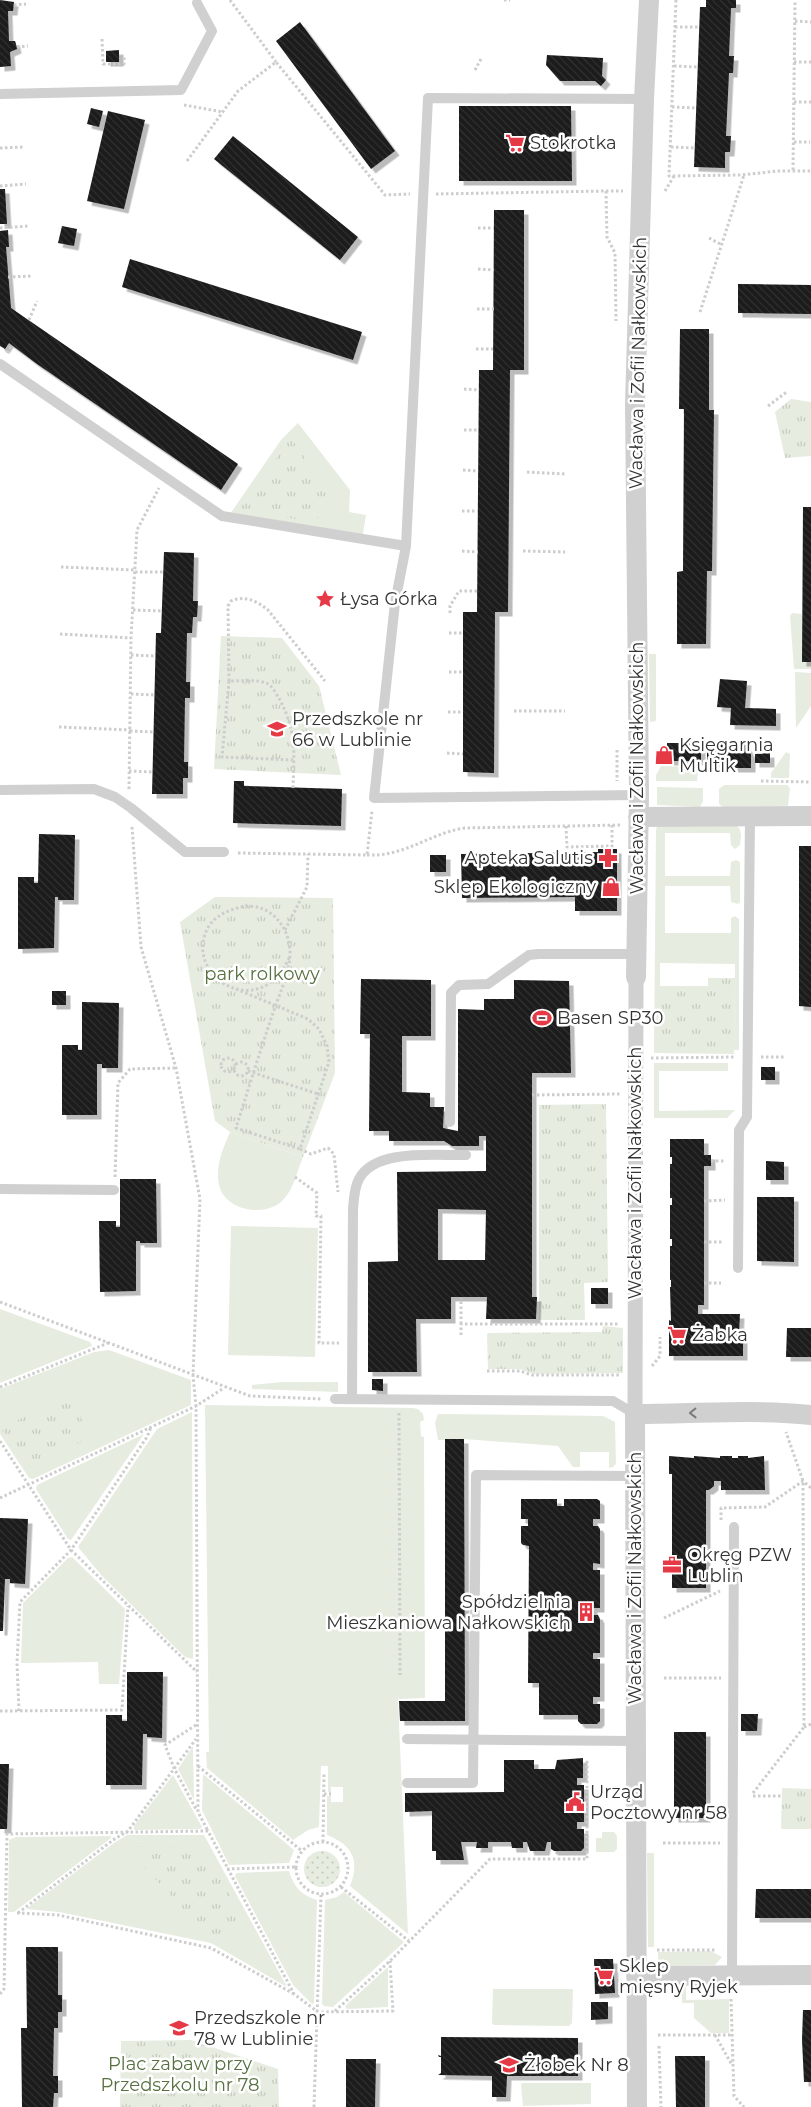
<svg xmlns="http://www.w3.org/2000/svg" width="811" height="2107" font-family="Montserrat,sans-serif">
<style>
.grass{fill:#e6ecdf}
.park{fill:url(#park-tufts)}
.garden{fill:url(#garden-dots)}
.building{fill:url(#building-back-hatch);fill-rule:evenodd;filter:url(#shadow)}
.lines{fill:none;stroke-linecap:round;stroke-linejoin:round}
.path{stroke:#cdcdcd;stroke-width:3;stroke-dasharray:2.5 2.5;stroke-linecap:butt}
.service{stroke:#d0d0d0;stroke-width:10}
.pedestrian{stroke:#d0d0d0;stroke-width:15}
.minor{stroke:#d0d0d0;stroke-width:20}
.oneway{stroke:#7a7a7a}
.labels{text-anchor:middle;stroke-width:5;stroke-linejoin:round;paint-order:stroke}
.poi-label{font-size:18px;fill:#333;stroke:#fff;text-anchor:start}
.street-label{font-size:18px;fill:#333;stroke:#fff}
.park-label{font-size:18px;fill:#56703f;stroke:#fff}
</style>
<defs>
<pattern id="park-tufts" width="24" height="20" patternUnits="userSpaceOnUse" patternTransform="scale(1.25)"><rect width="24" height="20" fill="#e6ecdf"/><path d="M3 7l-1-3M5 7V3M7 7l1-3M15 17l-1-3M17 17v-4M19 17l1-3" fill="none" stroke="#c6cbc0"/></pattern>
<pattern id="garden-dots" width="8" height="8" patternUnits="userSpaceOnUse" patternTransform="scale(1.25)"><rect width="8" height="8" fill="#e6ecdf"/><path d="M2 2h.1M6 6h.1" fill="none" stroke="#c6cbc0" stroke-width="1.8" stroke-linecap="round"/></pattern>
<pattern id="building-back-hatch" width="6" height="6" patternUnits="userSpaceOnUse" patternTransform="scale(1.25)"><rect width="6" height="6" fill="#1a1a1a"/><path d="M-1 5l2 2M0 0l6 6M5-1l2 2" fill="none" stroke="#333"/></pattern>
<filter id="shadow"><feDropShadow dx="4.5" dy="4.5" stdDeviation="0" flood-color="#0004"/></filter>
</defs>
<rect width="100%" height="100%" fill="#fff"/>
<path class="grass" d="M298,423L350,490L349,512L366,515L362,539L228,517L281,440Z
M792,613L802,614V662H811V669H794L790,616Z
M649,654H656V721L650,722Z
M795,672L811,673V706L796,728Z
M786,752L790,754L789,778H771V773Z
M661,766L695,767L698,771L697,781H656V775Z
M724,785H787L790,788L788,806L723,807L719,804V789Z
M657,787L703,788V801L700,807L657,805Z
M735,825C743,829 741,837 740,845L735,849L731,845L730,833H665V876H730L731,862L736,860L740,862V902L738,904L731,902L730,886H665V933H731V918L735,916L739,919V1050H734L735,964L660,963V1051H734V1054L654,1053L656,830L657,826Z
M654,1063H728V1071H659V1111L735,1110L727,1118H654Z
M230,1132L303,1157C297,1171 294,1189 283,1200C265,1218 225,1211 219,1185C215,1166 223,1149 230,1132Z
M231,1226L318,1228L315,1357L228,1355Z
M0,1309L90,1342L92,1346L0,1383Z
M109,1350L191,1380V1405L33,1479L29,1478L0,1434V1389L94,1352Z
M283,1382H338V1392L252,1389V1385Z
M205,1405L413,1408L418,1409L423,1414L424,1420L420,1422L421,1436L424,1437L425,1698L398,1699L408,1934L350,1886C360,1861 353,1845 327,1835V1796H331V1802H343V1787H331V1793L328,1792V1766H321L319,1827L308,1830L293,1840L207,1768L206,1752H209Z
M192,1412L193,1659L185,1657L102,1576L78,1547L157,1429Z
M438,1414L603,1416L615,1422L616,1464L613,1467L609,1468V1452H580V1467H573L558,1446L464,1439L438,1440L435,1423Z
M144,1434L71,1540L68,1539L36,1489L37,1485Z
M72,1557L125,1609L119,1684H99L98,1662L21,1663L23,1603L68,1558Z
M193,1746L194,1800L178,1769Z
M203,1774L294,1850L289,1863L229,1865L202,1810Z
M173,1775L202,1827L200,1829L134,1830V1826Z
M602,1832H614L617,1836V1849L614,1852H596V1838H602Z
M127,1835H204L287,1987L211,1943L59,1912L26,1909L114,1843Z
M111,1836V1838L14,1912H8L9,1840L16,1837Z
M647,1853H654V1947H648Z
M289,1871C294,1887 301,1895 317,1900L314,2003L312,2004L293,1985L235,1876L236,1873Z
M344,1892L404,1942L333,2007L324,2006L322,2004L325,1900L337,1897Z
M711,1951L722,1957L715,1965L663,1966L658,1963V1952Z
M388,1967V2007L347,2009L345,2006Z
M682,1985H686V2000L729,1999V2033H711L694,2018V2003H682Z
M493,1989H573L572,2023L569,2026L494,2025L492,2023Z
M523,2083H591V2104L523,2106L521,2084Z"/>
<path class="park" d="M791,399L811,402V456L785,458L775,412Z
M291,438L334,501L329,512L312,521L238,511Z
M221,636L282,638L319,686L341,775L214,769Z
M215,897L333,898L335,1073L303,1157L230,1132L215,1121L180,922Z
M708,978H735L734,1051H659L660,986H708Z
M606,1104L608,1282L584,1283L585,1320H539V1105Z
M603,1326L623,1328V1373L534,1374L520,1369H488L487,1334L491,1333L602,1332Z
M71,1395L90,1438L24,1466L1,1428Z
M782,1788L811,1789V1829H781Z
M132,1846L207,1847L246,1929L210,1937L129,1851Z
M191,2040L278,2069L279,2107H120L121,2041Z"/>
<path class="garden" d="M304 1869a18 18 0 1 1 36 0a18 18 0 1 1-36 0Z"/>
<path class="building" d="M0,0L14,2L13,11H8L9,41H15L16,44L17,49L10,52L11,66L0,67Z
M706,0H736V8H731L729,56H734L733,73H729L726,136H731L730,152H725V168L694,167L700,7H706Z
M300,22L395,151L371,169L276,41Z
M119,50V62H106V51Z
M547,55L603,58L602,76L606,80L601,86L595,81H560L546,65Z
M459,106H571L572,181H459Z
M91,108L103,111L99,127L87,124Z
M108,111L145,120L124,209L87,201Z
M233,136L358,237L340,260L214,159Z
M0,189H5L7,224H0Z
M494,210H524V370H510L508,612H495L494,773L463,772V612H477L479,370H493Z
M62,226L77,229L74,246L58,243Z
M8,230L9,247H6L11,308L238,464L221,490L37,364L9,343L5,349L0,346V231Z
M130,259L362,332L353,360L122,287Z
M738,284L811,285V314L738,313Z
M680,329H709V410H714L712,571H707L706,644H677V572L683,571L684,409H679Z
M803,507H811V662H802Z
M164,552L194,553L193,601H198L197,617H193L192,633H187L186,682H190V698H185L184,762H188V778H183V794H152L156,633H161Z
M720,679L747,681L745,708L776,709V726L730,725L731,708L717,707Z
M732,742H745L751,755V768H733V762H707V744H732Z
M667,743H701V761H667Z
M770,753V763H755V754Z
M234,781H244V786L342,789L341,826L233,823Z
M39,834L75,835L74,900H58V897H55L54,948L18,949V877H34V883H38Z
M799,846H811V1007L799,1006Z
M598,849H617V911H575V897L462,898L461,854L598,852Z
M430,855H446V872H430Z
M361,979L431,980V1036H402V1092L430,1093V1107H444L443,1128L458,1131V1009L484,1010V999H514V980L569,981L571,1073H532V1297H537L536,1319H486L487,1297H451V1319H416L417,1372H368V1262L398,1261L397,1172L486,1171V1136H479V1146H452L444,1141H389V1131H369L370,1034H360ZM438,1209L486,1210L485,1260H438Z
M52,991H66V1005H52Z
M82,1002L119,1003L118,1068H102V1064H97V1115H62V1045H78V1050H82Z
M761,1067H775V1080H761Z
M670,1139H704V1155H711V1166H704V1305H698V1314H740L739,1333L743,1332V1356H669V1320L671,1321L670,1287H671V1280H670V1246H672V1239H670V1205H672V1198H670V1164H672V1157H670Z
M766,1161L784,1162V1180H766Z
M120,1179H156L157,1243H140V1241H136V1291L100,1292L99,1221H116V1227H120Z
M757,1197H794V1262L757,1261Z
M591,1288H608V1304H591Z
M787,1328H811V1357H786Z
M372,1379H383V1391L372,1390Z
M445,1439H464L465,1721H400L399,1701H445Z
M669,1456L694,1458V1456L720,1458V1456H732V1458H738V1456H748V1458L764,1456L765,1490H721V1481H714V1486L709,1490H706V1588H672V1474H669Z
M521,1499H557V1506H564V1499H597L600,1501V1519H593V1526H598L600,1529V1564L593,1563V1570H600V1608H593V1615H598L600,1619V1653H593V1659H600V1697H593V1704H600V1721L597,1724H581L578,1721V1715H539V1683H528L529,1546L523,1545L521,1543V1526H528V1519H521Z
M0,1518L28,1519L25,1584L10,1583V1579H5L3,1631H0Z
M127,1672H163L162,1738L147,1737V1734H143L142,1785H106V1715H122V1721H127Z
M741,1714H758L757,1731H741Z
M674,1732H706V1818H674Z
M583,1758V1778H577V1785H584V1822H577V1829H584V1848L581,1851H554L551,1849V1842H547L545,1851H530L527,1842H523V1848H512L511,1842H488V1848H476L477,1842H461L464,1860H436V1851H432V1811L405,1812V1793L504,1792V1760H534V1769H555L557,1760Z
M0,1764H9L7,1829H0Z
M756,1889H811V1918H755Z
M26,1947H58V1995H62V2012H58V2028H54L53,2076H58V2093H54L53,2107H22L21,2028H27Z
M594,1959H613L615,1993L595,1994Z
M591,2002H608V2019L591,2020Z
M803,2010H811V2082H804L802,2040Z
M441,2037L578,2038V2076H507L506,2097H492V2076L438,2075L441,2073V2057H439L438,2055L441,2056Z
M675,2056H705V2107H676Z
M346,2059H376L375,2107H346Z"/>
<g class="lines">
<path class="path" d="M230,0L276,62
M504,0H510
M676,0L669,176L741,175L778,171H811
M14,5L26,4
M795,21L811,22
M675,27H700
M102,39L103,64H124V56
M17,47L28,46
M794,62H811
M674,66L698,67
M475,70L481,59
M794,102H811
M184,105L223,112
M672,107L697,108
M794,142H810
M671,147L695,148
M0,148L24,147
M187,161L238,91L276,62L385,195L410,194
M793,170L795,0
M0,186L26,184
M606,191H623
M665,191L674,176
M436,194L606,191L607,237L615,253L616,321
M0,228L29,226
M478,228H494
M709,238L722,245
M478,269L494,270
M8,277L33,276
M477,309H494
M700,312L744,175
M29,320L37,301
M476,349H493
M7,353L12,345
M464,389L479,390
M768,406L788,391
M464,430H478
M463,470L478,471
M527,472L565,474
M462,511H478
M462,551L478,552
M523,551L565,552
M61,567L135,570
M135,572H163
M133,610L162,611
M450,613V606L459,591H477
M449,633H463
M60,634L131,638
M131,655L156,656
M449,672H463
M229,681L228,606L231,601C245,595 257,601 268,610L325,681
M131,694L155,695
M514,711H565
M448,712H463
M59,727L130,730
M130,731L154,732
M617,750V781
M447,753L463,754
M129,771L153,772
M761,781L811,782
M293,788C294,752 297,733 280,700C277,695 273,687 268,684C258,679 241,681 229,681L222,757L294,760
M129,789L131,638L137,530L159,488
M612,825V846
M566,826L567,847L612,846V849
M132,827L141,947L176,1068L200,1199L193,1375L196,1406L198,1812L208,1831
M238,853L367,855L372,811
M367,855C405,857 430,833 465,828L621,825
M285,930L307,887L308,854
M236,989L308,1019L319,1029L327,1046L329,1062L300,1149L236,1128C248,1090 260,1051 273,1013C279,995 289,974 290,955C291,928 270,901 241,907C229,910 216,915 209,926C180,973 258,1026 289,958
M761,1057H784
M651,1058L735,1057
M221 1065a7 7 0 1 1 14 0a7 7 0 1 1-14 0Z
M234 1069a7 7 0 1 1 14 0a7 7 0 1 1-14 0Z
M248,1071L318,1094
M532,1095L620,1094
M300,1149L311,1154L328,1148L334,1154L338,1192
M711,1161H725
M115,1177L118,1083L130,1069L176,1068
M295,1177L317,1193L316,1216H321L319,1343H339
M704,1201L725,1200
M704,1242H724
M704,1283H721
M0,1302L250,1396L322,1399
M461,1324V1298
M461,1335V1324H620
M652,1366L660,1356V1337
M487,1371H520L532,1375H619
M0,1387L108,1343
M399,1413L400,1675
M0,1441L71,1550L197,1672
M0,1498L196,1406L224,1388
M721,1520V1508L765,1507L803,1481L811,1488
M664,1618L720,1591
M664,1678H721
M0,1711L122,1710L128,1606
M19,1711L17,1663L20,1602L71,1550L147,1437L151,1427
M196,1725L165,1745L174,1768L197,1811
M804,1727L811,1724
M198,1766L302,1851
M753,1793L804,1727L803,1481L786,1432
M324,1794H331
M753,1796H781
M296 1868a26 26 0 1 1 52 0a26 26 0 1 1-52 0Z
M323,1842L324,1774
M663,1843H720
M227,1869L295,1867
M341,1887L409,1941
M17,1913L58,1915L211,1948L294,1994
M18,1913L113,1840L128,1831L196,1739
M657,1950H717
M0,1994L4,1989L7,1834L208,1831L294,1994L318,2012L393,2011L390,1961
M731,1999L734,2096L744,2107
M335,2011L390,1961L490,1859H587V1759
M658,2035H732
M715,2035L732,2065
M659,2046L661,2107
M314,2107L321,1895"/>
<path class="service" d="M0,94L181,90L212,31L197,3
M0,364L222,516L406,546
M0,790L94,789L115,797L131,808L185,852H224
M639,795L374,798L395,603L406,546L428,98L644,99
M450,1122L451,993L459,985L488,984L529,955L538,954H636
M0,1189L114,1190
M738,1268L739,1130L747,1117L750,816
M335,1399L613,1401L635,1414
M352,1399L353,1209C354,1199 354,1188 359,1179C375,1148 436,1156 466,1155
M407,1739L635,1741
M407,1783H473L476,1475L634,1476
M732,1975L734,1527"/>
<path class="pedestrian" d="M635,1414L636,977"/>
<path class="minor" d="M638,817L811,816
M636,977L639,795L635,404L644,99L649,0
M636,1976L811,1975
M637,2107L635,1414C693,1414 752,1409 811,1415"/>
</g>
<defs><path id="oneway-chevron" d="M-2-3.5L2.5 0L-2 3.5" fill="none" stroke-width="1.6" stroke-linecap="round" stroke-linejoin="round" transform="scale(1.25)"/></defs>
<use class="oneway" href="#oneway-chevron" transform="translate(693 1413) rotate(179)"/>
<defs>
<g id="supermarket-bare" transform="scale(1.5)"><path d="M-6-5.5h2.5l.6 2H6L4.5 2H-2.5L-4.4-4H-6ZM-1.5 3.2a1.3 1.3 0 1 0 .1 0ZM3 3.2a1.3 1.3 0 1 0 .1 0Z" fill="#e63946" stroke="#fff" stroke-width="2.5" paint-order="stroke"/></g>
<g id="sight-bare" transform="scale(1.5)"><path d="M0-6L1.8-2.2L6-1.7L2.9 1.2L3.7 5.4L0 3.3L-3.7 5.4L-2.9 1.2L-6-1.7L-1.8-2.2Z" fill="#e63946" stroke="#fff" stroke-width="2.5" paint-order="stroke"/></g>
<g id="school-bare" transform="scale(1.5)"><path d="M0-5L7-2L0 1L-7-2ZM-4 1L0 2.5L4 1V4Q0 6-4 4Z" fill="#e63946" stroke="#fff" stroke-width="2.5" paint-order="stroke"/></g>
<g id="shop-bare" transform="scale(1.5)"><path d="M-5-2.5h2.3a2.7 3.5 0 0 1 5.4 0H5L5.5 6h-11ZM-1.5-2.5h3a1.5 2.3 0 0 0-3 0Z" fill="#e63946" stroke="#fff" stroke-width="2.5" paint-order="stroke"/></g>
<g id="pharmacy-bare" transform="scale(1.5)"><path d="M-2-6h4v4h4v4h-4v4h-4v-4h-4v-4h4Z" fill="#e63946" stroke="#fff" stroke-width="2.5" paint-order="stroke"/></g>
<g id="stadium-bare" transform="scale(1.5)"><path d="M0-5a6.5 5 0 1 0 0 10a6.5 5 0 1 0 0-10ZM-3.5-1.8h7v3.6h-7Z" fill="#e63946" stroke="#fff" stroke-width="2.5" paint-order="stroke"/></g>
<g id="office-bare" transform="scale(1.5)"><path d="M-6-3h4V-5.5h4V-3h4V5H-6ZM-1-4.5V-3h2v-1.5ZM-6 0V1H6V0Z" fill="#e63946" stroke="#fff" stroke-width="2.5" paint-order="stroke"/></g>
<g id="building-bare" transform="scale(1.5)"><path d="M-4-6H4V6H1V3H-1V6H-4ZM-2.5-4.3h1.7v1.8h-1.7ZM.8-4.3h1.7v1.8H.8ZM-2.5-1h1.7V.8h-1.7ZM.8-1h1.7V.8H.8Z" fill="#e63946" stroke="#fff" stroke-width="2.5" paint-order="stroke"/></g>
<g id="civic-bare" transform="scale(1.5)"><path d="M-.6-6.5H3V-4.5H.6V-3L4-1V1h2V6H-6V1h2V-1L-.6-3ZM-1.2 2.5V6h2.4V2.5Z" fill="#e63946" stroke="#fff" stroke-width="2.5" paint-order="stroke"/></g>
</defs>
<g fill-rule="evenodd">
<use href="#supermarket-bare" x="515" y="143"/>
<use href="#sight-bare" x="325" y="599"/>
<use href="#school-bare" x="277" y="729"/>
<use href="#shop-bare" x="664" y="755"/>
<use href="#pharmacy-bare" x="608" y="858"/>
<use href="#shop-bare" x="611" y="887"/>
<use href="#stadium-bare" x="542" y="1018"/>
<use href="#supermarket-bare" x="677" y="1335"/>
<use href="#office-bare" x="672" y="1565"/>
<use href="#building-bare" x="586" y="1612"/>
<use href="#civic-bare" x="575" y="1802"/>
<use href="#supermarket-bare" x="604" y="1976"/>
<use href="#school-bare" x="179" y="2028"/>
<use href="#school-bare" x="509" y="2065"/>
</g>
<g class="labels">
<g class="poi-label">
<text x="530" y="149">Stokrotka</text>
<text x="340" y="605">Łysa Górka</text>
<text x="292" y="725">Przedszkole nr<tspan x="292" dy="21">66 w Lublinie</tspan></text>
<text x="679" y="751">Księgarnia<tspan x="679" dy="21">Multik</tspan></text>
<text x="593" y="864" text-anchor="end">Apteka Salutis</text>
<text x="596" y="893" text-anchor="end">Sklep Ekologiczny</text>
<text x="557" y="1024">Basen SP30</text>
<text x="692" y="1341">Żabka</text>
<text x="687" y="1561">Okręg PZW<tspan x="687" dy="21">Lublin</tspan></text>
<text x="571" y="1608" text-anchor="end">Spółdzielnia<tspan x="571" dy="21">Mieszkaniowa Nałkowskich</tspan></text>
<text x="590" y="1798">Urząd<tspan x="590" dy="21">Pocztowy nr 58</tspan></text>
<text x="619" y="1972">Sklep<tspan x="619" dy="21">mięsny Ryjek</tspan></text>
<text x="194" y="2024">Przedszkole nr<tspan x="194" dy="21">78 w Lublinie</tspan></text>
<text x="524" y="2071">Żłobek Nr 8</text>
</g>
<g class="street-label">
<text transform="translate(638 363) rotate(-89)" y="6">Wacława i Zofii Nałkowskich</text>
<text transform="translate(637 768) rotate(-90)" y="6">Wacława i Zofii Nałkowskich</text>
<text transform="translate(635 1173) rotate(-90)" y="6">Wacława i Zofii Nałkowskich</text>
<text transform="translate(635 1578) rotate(-90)" y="6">Wacława i Zofii Nałkowskich</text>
</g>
<g class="park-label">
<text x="262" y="980">park rolkowy</text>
<text x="180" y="2070">Plac zabaw przy<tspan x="180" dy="21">Przedszkolu nr 78</tspan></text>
</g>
</g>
</svg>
